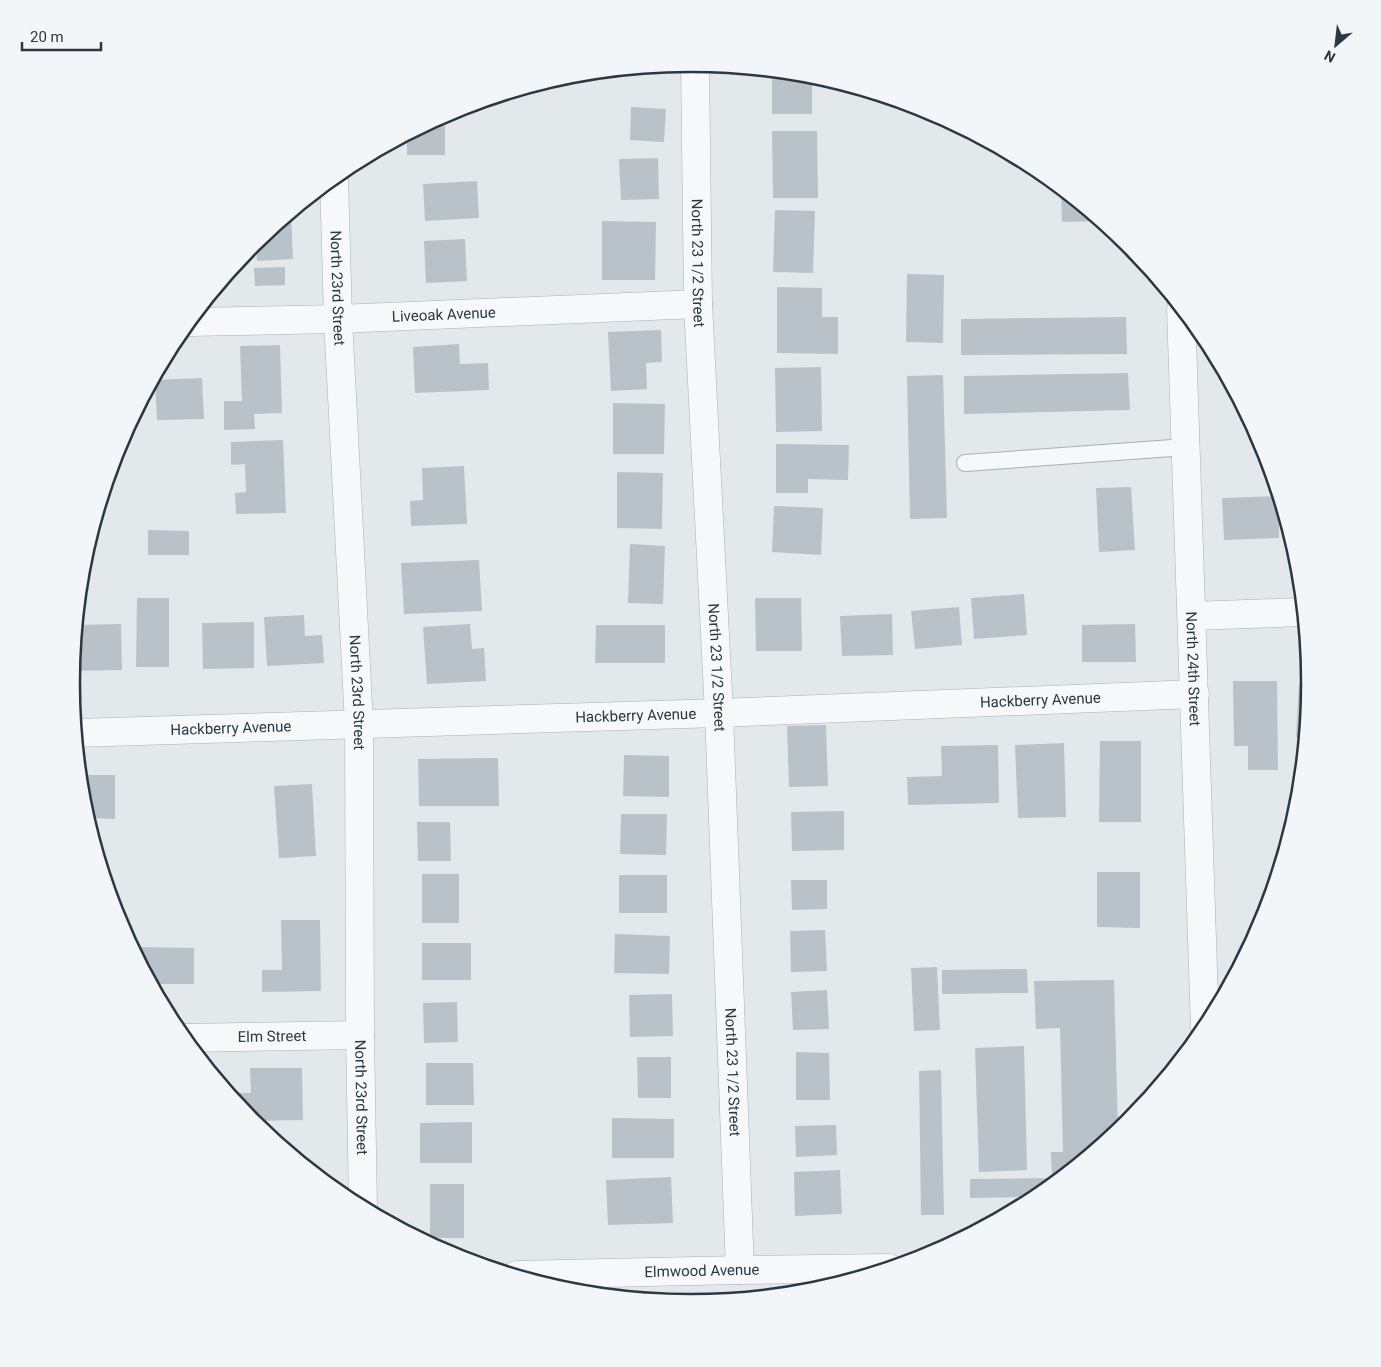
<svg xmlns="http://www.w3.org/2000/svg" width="1381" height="1367" font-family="Roboto,sans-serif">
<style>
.building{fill:#bac2c9}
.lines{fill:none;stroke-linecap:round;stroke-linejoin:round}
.service-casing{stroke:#a8b0b6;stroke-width:18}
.minor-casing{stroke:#a8b0b6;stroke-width:29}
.tertiary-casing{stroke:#a8b0b6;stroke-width:29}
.service{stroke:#f6f8f9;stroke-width:16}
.minor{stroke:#f6f8f9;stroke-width:28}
.tertiary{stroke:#f6f8f9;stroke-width:28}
.labels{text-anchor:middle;stroke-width:4;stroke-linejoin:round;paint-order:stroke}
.street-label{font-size:15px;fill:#2a3844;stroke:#f3f6f8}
.rim{fill:none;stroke:#2a3844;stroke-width:2.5}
</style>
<rect width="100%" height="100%" fill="#e3e8eb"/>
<path class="building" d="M772,72L812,76V114H772Z
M631,107L666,109L664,142L630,140Z
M445,115V155H407V136Z
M772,131H817L818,198H773Z
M658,158L659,199L621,200L619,159Z
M477,181L479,218L425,221L423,184Z
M1061,190L1075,201L1099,221L1062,222Z
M775,210L815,211L813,273L773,272Z
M291,213L293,259L257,261L256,242Z
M602,221L656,222L655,280H602Z
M465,239L467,281L426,283L424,241Z
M285,267V285L255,286L254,268Z
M907,274L944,275L943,343L906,342Z
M777,287L822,288V317H838V354L777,353Z
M1126,317L1127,354L961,355V319Z
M661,330L662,362L646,363L647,389L611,391L608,332Z
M459,344L460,364L488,363L489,390L415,393L413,347Z
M280,345L282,413L254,414L255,429L224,430V401H242L240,346Z
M821,367L822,431L776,432L775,368Z
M1128,373L1130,410L964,414V376Z
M943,375L947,518L910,519L907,376Z
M202,378L204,419L157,420L155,380Z
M613,403L665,404L664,454H613Z
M283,440L286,513L236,514L235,493L246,492L245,464L231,465V442Z
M776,444L849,445L848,480L808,479V493H776Z
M464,466L467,524L411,526L410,501L423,500L422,468Z
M617,472L663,473L662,529L617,528Z
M1131,487L1135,550L1099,552L1096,488Z
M1278,496L1279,538L1224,540L1222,498Z
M774,506L823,508L821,555L772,552Z
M148,530L189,531V555H148Z
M630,544L665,546L663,604L628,603Z
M479,560L482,611L404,614L401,563Z
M1024,594L1027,635L974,639L971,598Z
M137,598H169V667H136Z
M755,598H801L802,651H756Z
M959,607L962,645L915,649L911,611Z
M892,614L893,655L842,656L840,616Z
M304,615L305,636L322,635L324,663L267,666L264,617Z
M254,622V668L203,669L202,623Z
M121,624L122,670L72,671L77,625Z
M470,624L472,649L484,648L486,681L427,684L423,627Z
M1135,624L1136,662H1082V625Z
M596,625H665V663H595Z
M1233,681H1277L1278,770H1248V746H1234Z
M1299,683L1310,684L1305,738L1296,737Z
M826,725L828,786L789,787L787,726Z
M1100,741H1141V822H1099Z
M1064,743L1066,817L1018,818L1015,745Z
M998,745L999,803L908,805L907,777L942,776L941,746Z
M624,755L669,756V797L623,796Z
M498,758L499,806H419L418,759Z
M83,775H115V819L87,818L83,806Z
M312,784L316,856L279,858L274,786Z
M844,811V850L792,851L791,812Z
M621,814H667L666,855L620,854Z
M417,822H450L451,861H418Z
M1097,872H1140V928L1097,927Z
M422,874H459V923H422Z
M619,875H667V913H619Z
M791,880H827V909L792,910Z
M281,920H320L321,991L262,992V970H282Z
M825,930L827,971L791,972L790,931Z
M615,934L670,936L669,974L614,973Z
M422,943H471V980H422Z
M137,947L194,948V984H152L137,956Z
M937,967L940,1030L914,1031L911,968Z
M1027,969L1028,993L942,994V970Z
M1114,980L1118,1131L1036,1197L970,1198V1179L1052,1178L1051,1152H1063L1060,1028L1036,1029L1034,981Z
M827,990L829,1029L793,1030L791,992Z
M672,994L673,1036L630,1037L629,995Z
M457,1002L458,1042L424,1043L423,1003Z
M1024,1046L1027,1170L979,1172L975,1048Z
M796,1052L829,1053L830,1100H796Z
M637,1057H671V1098H638Z
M426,1063H473L474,1105H426Z
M250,1068H302L303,1120L251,1121L239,1106V1093H251Z
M941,1070L944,1215H921L919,1071Z
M612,1118L674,1119V1158H612Z
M472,1122V1163H420V1123Z
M836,1125L837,1155L796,1157L795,1126Z
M840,1170L842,1214L795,1216L794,1172Z
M671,1177L673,1223L608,1225L606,1180Z
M430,1184H464V1238H430Z"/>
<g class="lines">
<g class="service-casing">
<path id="service" d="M965,463L1186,447"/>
</g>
<g class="minor-casing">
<g id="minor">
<path id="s1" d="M695,64L698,304L719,713L740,1270"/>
<path id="s2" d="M334,178L338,319L359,724L360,1035L363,1208"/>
<path id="s3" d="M190,322L338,319L698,304"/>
<path d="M1192,616L1303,612"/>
<path id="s4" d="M76,733L719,713L1195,694"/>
<path id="s5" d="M183,1038L360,1035"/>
<path id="s6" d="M516,1275L740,1270L889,1268"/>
</g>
</g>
<g class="tertiary-casing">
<g id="tertiary">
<path id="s7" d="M1181,309L1205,1029"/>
</g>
</g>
<use href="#service" class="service"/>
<use href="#minor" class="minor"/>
<use href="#tertiary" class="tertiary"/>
</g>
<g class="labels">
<g class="street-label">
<text dy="5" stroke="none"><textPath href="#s1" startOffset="199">North 23 1/2 Street</textPath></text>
<text dy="5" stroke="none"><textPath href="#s2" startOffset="110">North 23rd Street</textPath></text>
<text dy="5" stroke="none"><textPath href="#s3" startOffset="254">Liveoak Avenue</textPath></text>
<text dy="5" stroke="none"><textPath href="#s1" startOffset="604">North 23 1/2 Street</textPath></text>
<text dy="5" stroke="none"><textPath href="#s7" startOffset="360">North 24th Street</textPath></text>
<text dy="5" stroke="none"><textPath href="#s2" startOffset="515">North 23rd Street</textPath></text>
<text dy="5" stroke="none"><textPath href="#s4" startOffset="965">Hackberry Avenue</textPath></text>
<text dy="5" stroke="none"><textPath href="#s4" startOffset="560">Hackberry Avenue</textPath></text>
<text dy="5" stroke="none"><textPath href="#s4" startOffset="155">Hackberry Avenue</textPath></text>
<text dy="5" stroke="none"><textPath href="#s5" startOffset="89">Elm Street</textPath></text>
<text dy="5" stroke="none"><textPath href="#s1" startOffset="1009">North 23 1/2 Street</textPath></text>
<text dy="5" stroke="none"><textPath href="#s2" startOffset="920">North 23rd Street</textPath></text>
<text dy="5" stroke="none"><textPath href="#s6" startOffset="186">Elmwood Avenue</textPath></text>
</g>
</g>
<path d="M0 0H1381V1367H0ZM690 72H691A610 610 0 0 1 1301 682V684A610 610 0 0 1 691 1294H690A610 610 0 0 1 80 684V682A610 610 0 0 1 690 72Z" fill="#f3f6f8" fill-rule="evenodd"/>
<path class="rim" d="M690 72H691A610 610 0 0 1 1301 682V684A610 610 0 0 1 691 1294H690A610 610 0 0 1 80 684V682A610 610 0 0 1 690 72Z"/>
<g transform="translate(1336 45) rotate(208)" stroke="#f3f6f8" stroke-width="4" paint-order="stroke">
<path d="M0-4L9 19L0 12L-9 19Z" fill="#2a3844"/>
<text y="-8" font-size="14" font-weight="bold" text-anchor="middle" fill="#2a3844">N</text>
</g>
<path d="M22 42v8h79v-8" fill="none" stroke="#2a3844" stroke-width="2.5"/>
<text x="30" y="42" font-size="15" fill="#2a3844" stroke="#f3f6f8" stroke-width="4" paint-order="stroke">20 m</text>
</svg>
